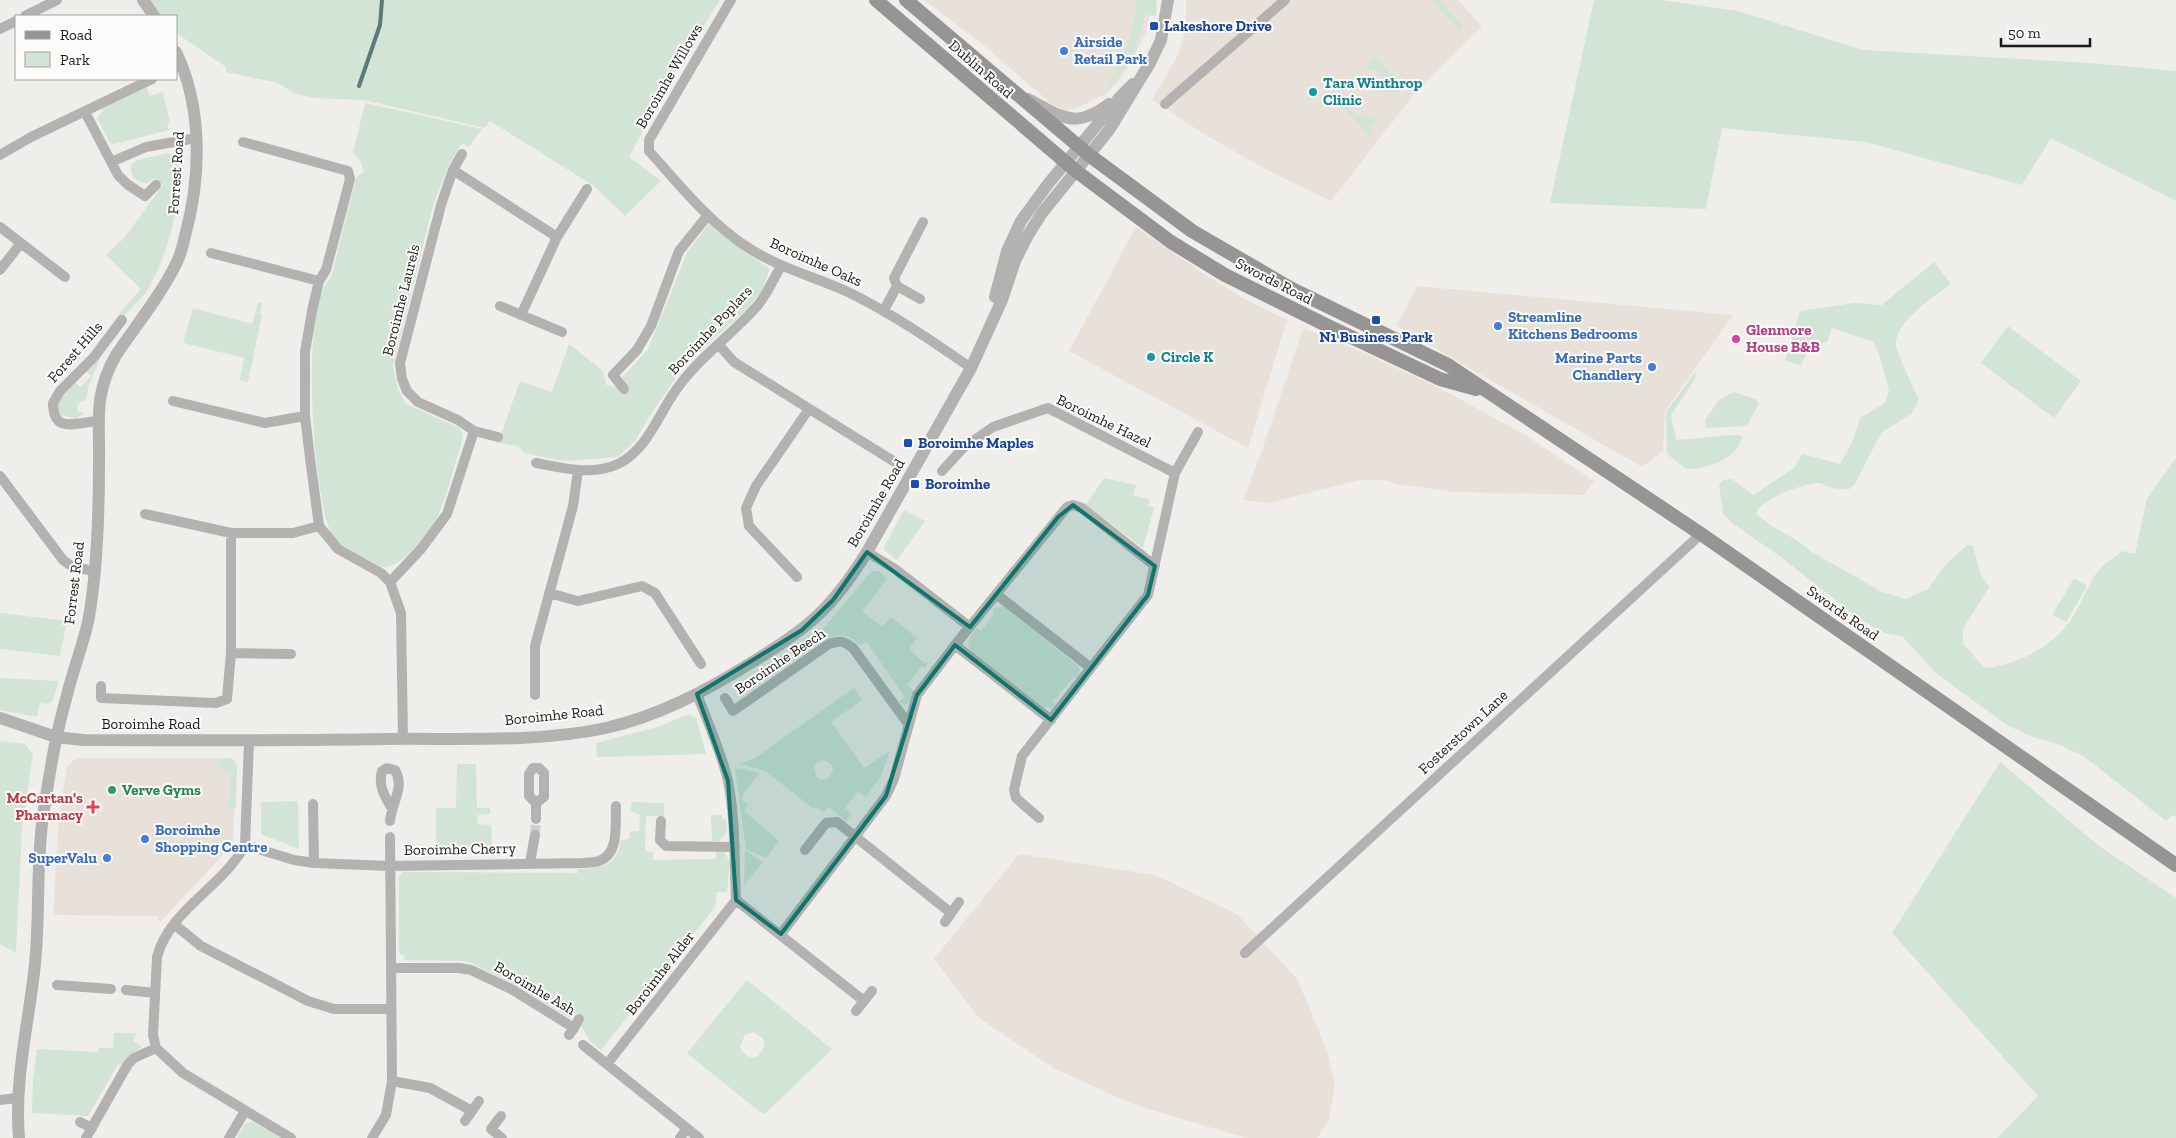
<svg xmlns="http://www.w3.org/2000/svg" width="2176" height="1138" font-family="'Zilla Slab',serif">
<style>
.built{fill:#e8e1d9}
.green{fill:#d1e4d6;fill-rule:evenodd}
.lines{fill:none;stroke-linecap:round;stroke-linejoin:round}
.stream{stroke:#5e787b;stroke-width:4}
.minor-tunnel{stroke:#d0cecc;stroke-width:10;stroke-dasharray:10 5;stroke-linecap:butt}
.minor{stroke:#b3b2b1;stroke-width:10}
.tertiary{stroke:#b3b2b1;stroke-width:12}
.secondary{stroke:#969494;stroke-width:14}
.marked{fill:#0f766e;fill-opacity:0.2;stroke:#0f766e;stroke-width:4;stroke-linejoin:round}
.transit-dot{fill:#1a4fb4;stroke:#fdfbf9;stroke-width:2}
.shop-dot{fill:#3f7fe0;stroke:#fdfbf9;stroke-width:2}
.culture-dot{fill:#0f9aa8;stroke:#fdfbf9;stroke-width:2}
.hotel-dot{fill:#d1479c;stroke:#fdfbf9;stroke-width:2}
.leisure-dot{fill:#2e9e5b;stroke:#fdfbf9;stroke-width:2}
.health-dot{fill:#e0444e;stroke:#fdfbf9;stroke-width:2}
.labels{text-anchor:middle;stroke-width:4;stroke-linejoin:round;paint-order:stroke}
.transit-label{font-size:15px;font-weight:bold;fill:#164399;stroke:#fdfbf9;text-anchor:start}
.shop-label{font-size:15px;font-weight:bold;fill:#366cbe;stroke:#fdfbf9;text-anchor:start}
.street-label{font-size:15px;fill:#1a1a19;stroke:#fdfbf9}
.culture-label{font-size:15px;font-weight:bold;fill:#0d838f;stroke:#fdfbf9;text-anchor:start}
.hotel-label{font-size:15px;font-weight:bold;fill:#b23c85;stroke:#fdfbf9;text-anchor:start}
.leisure-label{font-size:15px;font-weight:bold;fill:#27864d;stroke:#fdfbf9;text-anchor:start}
.health-label{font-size:15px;font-weight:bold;fill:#be3a42;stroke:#fdfbf9;text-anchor:end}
</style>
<rect width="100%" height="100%" fill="#f0eeeb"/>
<path class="built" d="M924,0H1153L1146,32L1133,58L1120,80L1107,93L1083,105L1066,111L1053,105L982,44Z
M1186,0H1458L1482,27L1418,89L1331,201L1271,172L1207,136L1152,100L1178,55L1186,28Z
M1136,227L1204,274L1246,300L1287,320L1248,448L1069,351Z
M1417,286L1733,315L1665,411L1663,451L1642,467L1396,326Z
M1303,328L1358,350L1439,388L1522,433L1594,481L1584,495L1454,492L1397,484L1384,480H1360L1269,503L1243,500L1260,456Z
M79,758H230L234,761L237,766L233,840L220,858L160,922L157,916L53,915L59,815L67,767L74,760Z
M1019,854L1155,875L1237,914L1297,979L1327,1050L1335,1085L1329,1120L1317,1138H1246L1135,1105L1055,1069L979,1018L934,959Z"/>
<path class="green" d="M143,0H720L664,91L629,157L661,181L625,216L594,186L490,121L485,128L364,100L313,98L294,93L278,83L226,72V67L176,33V16H154Z
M1136,0H1157L1156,16L1145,15C1137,47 1132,61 1110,87L1108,82C1124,57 1136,30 1136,0Z
M1432,0H1439L1462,25L1461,33Z
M1594,0H1661L1738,11L1863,50L2091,63L2176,71V201L2051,138L2022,185L1866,142L1722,128L1706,209L1550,203Z
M1374,55L1403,87L1396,92H1382L1389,90C1386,78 1379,71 1367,69Z
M147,87L149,96L163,92L170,123L167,124L169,130L114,144L110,143L97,118L103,111L101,109Z
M1338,95C1351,102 1344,121 1373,115L1376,120L1369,127L1374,132L1370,137L1338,101Z
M365,103L482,129L469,147L462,143L450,163L434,202L393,366L398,389L406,404L458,427L463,433L462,441C454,465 446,503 434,524C428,535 416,546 407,555C399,562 391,569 380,566C376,564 371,561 367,559C354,552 338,546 331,532C313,497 299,302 331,278L356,178L364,171L360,161L353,153Z
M168,153L179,157L178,198L171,233L161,263L146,293L97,344L119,314L141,289L106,255L124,238L163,185L154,178L147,183C135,182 130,176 131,165L137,160Z
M709,223L740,249L770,269L761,292L746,310L686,363L649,417L635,441L618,457L564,461L524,453L518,446L498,443L520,381L552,392L569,344L603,371L606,385L615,386L648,349L687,253Z
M1934,262L1951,284C1935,296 1893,323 1896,346C1898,356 1914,389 1919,399L1912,413L1881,433L1855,484L1849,489C1844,489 1838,489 1833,488C1828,487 1823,483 1818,483C1803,484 1760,499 1756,513C1772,530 1795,536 1812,552L1882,592L1906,599L1928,589L1946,564L1967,545L1973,546L1980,573L1989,587L1963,629V644L1985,668C2020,664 2055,646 2074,615C2083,601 2088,584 2098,571C2104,564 2114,558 2122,551L2135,554L2147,498L2176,458V817L2173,815L2166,821L2085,757L2058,744L2032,737L2007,725L1937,674L1902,636L1884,633L1858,618L1781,557L1732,523L1723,513L1719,484L1723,480L1732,479L1753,495L1794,468L1802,454L1840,464L1853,440L1860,418L1885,403L1889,390L1878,351L1873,342L1832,328L1827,342L1809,347L1801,366L1785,360L1800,311L1854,303L1882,305Z
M258,302L262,303L260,314L262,315L248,382L240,380L244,358L183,343L193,308L252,324Z
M2008,326L2081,381L2054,418L1981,363Z
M98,359H100L89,385L86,400L80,402L77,407L78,412L85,413L75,419L59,414L57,404L60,397L75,382L80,387L91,376L86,371Z
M1696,371L1695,379L1671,415L1676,440L1731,435H1740L1742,438C1736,460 1707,469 1686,469L1667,454L1666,412Z
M1734,392L1755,399L1759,403L1747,426L1706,428L1705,420L1719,400Z
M1104,478L1136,485L1133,495L1150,500L1148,506L1154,507L1143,548L1086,505Z
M904,510L925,521L897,560L884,550L885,545Z
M874,571H879L887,579L862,611L882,627L891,617L917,638L909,649L924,663H928L925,668L922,666L907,685L914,691L908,703L905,705L899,702L905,697L866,641L860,646C850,635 841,632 828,638L822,630L870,573Z
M2074,578L2087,586L2066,622L2052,615Z
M1004,607L1078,666L1080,670L1077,679L1074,677L1053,701L1056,704L1052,708L1043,707L970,650C965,641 972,635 977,628L981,631L994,614L992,611L995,608Z
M0,613L67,621L60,656L0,649Z
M0,678L59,681L52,702L48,704L40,703L37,717L0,710Z
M854,688L862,700L831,722L864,768L890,751L881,776L866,797L858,792L845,808L852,814L846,821L829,807L824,812L817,807L814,809L765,771L740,764L755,758ZM824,760L832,765L833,771L828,779L821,780L816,776L814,767L818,762Z
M688,714L696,718L706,754L597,757L596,743L658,727Z
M0,741L25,744L33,754L22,828L16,953L0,944Z
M230,758L234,761L237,766L236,807L233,809L229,808L226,803L231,799V772L224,771L223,767L218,766L219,759Z
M2000,762L2099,846L2176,898V1138H1997L2038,1096L1892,933Z
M457,764H476L477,808H490V814L478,815L477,824L491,825L492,845L436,846V808H456Z
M738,768L760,773L743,794L742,801L748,804L744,811L779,841L766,858L746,849L735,770Z
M298,801L299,849L261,834V802Z
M631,802L664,803V816H646L645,851L653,852V860L716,859V851L724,852L730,862L727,892H717L715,907L601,1050L590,1041L581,1026L585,1020L576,1013L570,1018L515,985L471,963L463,961L404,960L405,956L401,955L399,952V877L403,872L578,873V869C601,868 618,866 621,840L629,839L630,832L639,831L640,815L631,811Z
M711,815H722L723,820L726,818L727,832L719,841H712Z
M746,851L763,862L744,885L745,852Z
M747,980L832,1049L765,1114L756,1109L687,1053ZM753,1032L763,1038L765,1046L758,1056C749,1059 742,1055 740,1046L745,1035Z
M114,1033H137L133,1040L142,1047L131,1054L120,1065L118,1064L88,1116L32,1113L33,1079L37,1049L98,1052L99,1048H113Z
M251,1122L255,1123L280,1138H237L244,1125Z"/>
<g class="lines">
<path class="stream" d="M359,86L380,25L382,0"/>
<path class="minor-tunnel" d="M535,835L536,819"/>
<path class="minor" d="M731,0L649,140V151C679,184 707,220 744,245C776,267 813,276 848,292C891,313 931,340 971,368
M25,16L57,0
M0,29L16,21
M1165,104L1285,0
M85,112L118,175L127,184L145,196L156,185
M243,142L348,171L350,179L326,270L319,281L312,311L305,352V416L310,458L319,526L338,549L381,573L390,582L401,613L403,739
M462,154L453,170L441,205L400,363L402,379L407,391L418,402L458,420L474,431L498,437
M0,155L31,137L152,79
M111,162L146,147L196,138
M453,170L557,237
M0,227L65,277
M211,253L319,281
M0,270L21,243
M897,286L920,299
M500,306L562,332
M884,310L897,286L894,278L923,222
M521,315L557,237L587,189
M718,344L734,362L898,464
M624,389L613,375L637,350L651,326L679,251L708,215
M173,401L265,423L305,416
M98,421C77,422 53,435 53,403L60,391L94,357L122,320
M536,463C563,468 592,476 618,464C647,450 658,415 676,390C699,357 732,335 758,305C767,294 774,278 781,266
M942,471L963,448L993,427L1048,408L1175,473
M0,476L63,560L73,567L94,571
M145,514L231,533H293L319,526
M867,552L895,569L970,627
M797,577L749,526L746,508L756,486L809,409
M390,582L421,549L447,514L474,431
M549,593L578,601L642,586L655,593L701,664
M996,594L1091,668
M955,645L1051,720
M231,653L291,654
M101,686V698L216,703L227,699L231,653V533
M697,694C708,723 721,751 728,781C736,821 734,861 736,900L864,1001
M535,695V646L573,506L578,471
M725,698L733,711L829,644C839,640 844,641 853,648L909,725
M313,804L314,863
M1039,818L1016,798L1014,790L1022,756L1148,595L1175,473L1198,432
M536,819V803L529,796V774L533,768H539L544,773V797L536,803
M390,821C392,801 405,788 395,770L387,768L382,771C378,785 384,795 391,807
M661,821L660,840L666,846L735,847
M245,845L294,860L314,863L390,866L583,863C588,862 595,863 599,861C620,854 615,823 616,806
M805,850L826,823L837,822L951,913
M530,863L535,835
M945,922L959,902
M175,925L201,946L308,1001L334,1009H391
M781,934L886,796L894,779L917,695L955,645L1067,507L1073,505L1082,508L1155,566
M1245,953L1701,534
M392,968H459L471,970L513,990L574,1028L569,1035
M57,985L111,989
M126,990L155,993
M856,1011L872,991
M574,1028L579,1019
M583,1045L699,1138
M156,1048L153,1035L157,957C169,910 223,887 245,845L249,742
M156,1048L183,1073L291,1138
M607,1064L736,900
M392,1081L430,1088L472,1111
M0,1100L17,1098
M501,1116L491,1129L502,1138
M465,1121L479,1101
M80,1122L92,1128
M86,1138L128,1064L134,1058L156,1048
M229,1138L245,1111
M372,1138L386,1115L392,1081L390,837
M680,1138L687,1128"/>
<path class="tertiary" d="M143,0L154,16
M1028,99C1063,117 1074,130 1109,104
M995,297L1007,251L1021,221L1048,184L1120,97L1133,84
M0,718L56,737L83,740C184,740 284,741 385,739C456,738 536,743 606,728C658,716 704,692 749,664C806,630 832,609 867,552L971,368L1002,300L1015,261L1028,235L1042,213L1109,130L1150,63L1161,40L1168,0
M19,1138C14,1079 29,1022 35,964C40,915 36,865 43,816C49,777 55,737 66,699C72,673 82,648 88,622C97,575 99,511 99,463C100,419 93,396 116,355C137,324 161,295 177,262C181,254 183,245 185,236C201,178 203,108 176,52"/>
<path class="secondary" d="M876,0L1076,171L1171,242L1225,275L1330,327L1440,379L1476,389
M906,0L1089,155L1192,231L1292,289L1448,365L1701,534L2176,865"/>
</g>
<path class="marked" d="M1073,505L1155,566L1148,595L1051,720L955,645L917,695L886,796L781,934L736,900L728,781L697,694L802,630L833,600L867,552L970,627L1058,517Z"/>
<g class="transit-dot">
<rect x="1149" y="21" width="10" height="10" rx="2.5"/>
<rect x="1371" y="315" width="10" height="10" rx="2.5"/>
<rect x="903" y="438" width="10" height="10" rx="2.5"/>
<rect x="910" y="479" width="10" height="10" rx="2.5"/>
</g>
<g class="shop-dot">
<circle cx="1064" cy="51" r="5"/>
<circle cx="1498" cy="326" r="5"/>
<circle cx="1652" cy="367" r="5"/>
<circle cx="145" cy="839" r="5"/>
<circle cx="107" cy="858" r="5"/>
</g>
<g class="culture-dot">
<circle cx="1313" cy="92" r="5"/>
<circle cx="1151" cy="357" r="5"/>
</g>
<circle class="hotel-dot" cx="1736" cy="339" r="5"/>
<circle class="leisure-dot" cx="112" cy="790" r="5"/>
<path class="health-dot" d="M90.5 799.5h5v5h5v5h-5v5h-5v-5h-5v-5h5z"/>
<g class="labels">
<g class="transit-label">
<text x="1164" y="31">Lakeshore Drive</text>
<text x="1376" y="342" text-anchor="middle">N1 Business Park</text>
<text x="918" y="448">Boroimhe Maples</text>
<text x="925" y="489">Boroimhe</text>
</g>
<g class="shop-label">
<text x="1074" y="47">Airside<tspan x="1074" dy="17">Retail Park</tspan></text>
<text x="1508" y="322">Streamline<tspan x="1508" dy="17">Kitchens Bedrooms</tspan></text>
<text x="1642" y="363" text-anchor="end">Marine Parts<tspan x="1642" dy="17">Chandlery</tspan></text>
<text x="155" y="835">Boroimhe<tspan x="155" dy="17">Shopping Centre</tspan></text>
<text x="97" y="863" text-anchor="end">SuperValu</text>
</g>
<g class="street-label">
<text transform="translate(981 69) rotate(41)" y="5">Dublin Road</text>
<text transform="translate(669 76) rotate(-60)" y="5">Boroimhe Willows</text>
<text transform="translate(176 173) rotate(-86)" y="5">Forrest Road</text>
<text transform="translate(816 262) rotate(24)" y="5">Boroimhe Oaks</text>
<text transform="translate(1274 281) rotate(27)" y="5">Swords Road</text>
<text transform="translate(401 300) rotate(-76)" y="5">Boroimhe Laurels</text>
<text transform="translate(710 330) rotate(-47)" y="5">Boroimhe Poplars</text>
<text transform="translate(75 352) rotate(-49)" y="5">Forest Hills</text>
<text transform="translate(1104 421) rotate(26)" y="5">Boroimhe Hazel</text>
<text transform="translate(876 503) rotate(-60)" y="5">Boroimhe Road</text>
<text transform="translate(74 583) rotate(-83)" y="5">Forrest Road</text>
<text transform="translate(1843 613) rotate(35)" y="5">Swords Road</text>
<text transform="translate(780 661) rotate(-34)" y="5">Boroimhe Beech</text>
<text transform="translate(554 715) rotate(-6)" y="5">Boroimhe Road</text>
<text x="151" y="729">Boroimhe Road</text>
<text transform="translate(1463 732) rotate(-43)" y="5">Fosterstown Lane</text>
<text transform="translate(460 849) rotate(-1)" y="5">Boroimhe Cherry</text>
<text transform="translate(660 973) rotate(-52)" y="5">Boroimhe Alder</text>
<text transform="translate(535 988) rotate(30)" y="5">Boroimhe Ash</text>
</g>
<g class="culture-label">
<text x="1323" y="88">Tara Winthrop<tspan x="1323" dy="17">Clinic</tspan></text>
<text x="1161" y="362">Circle K</text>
</g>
<g class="hotel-label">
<text x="1746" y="335">Glenmore<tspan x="1746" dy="17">House B&amp;B</tspan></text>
</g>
<g class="leisure-label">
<text x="122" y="795">Verve Gyms</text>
</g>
<g class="health-label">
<text x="83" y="803">McCartan's<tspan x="83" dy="17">Pharmacy</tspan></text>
</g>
</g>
<rect x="15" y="15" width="162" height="65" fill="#fdfbf9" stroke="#a2a19f"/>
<rect x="25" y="31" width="25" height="8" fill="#969494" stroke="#a2a19f"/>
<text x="60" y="40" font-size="15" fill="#1a1a19">Road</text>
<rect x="25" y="52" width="25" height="15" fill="#d1e4d6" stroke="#a2a19f"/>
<text x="60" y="65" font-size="15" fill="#1a1a19">Park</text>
<path d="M2001 38v8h89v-8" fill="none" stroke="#1a1a19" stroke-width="2.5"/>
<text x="2008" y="38" font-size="15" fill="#1a1a19" stroke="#fdfbf9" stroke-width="4" paint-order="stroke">50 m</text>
</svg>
